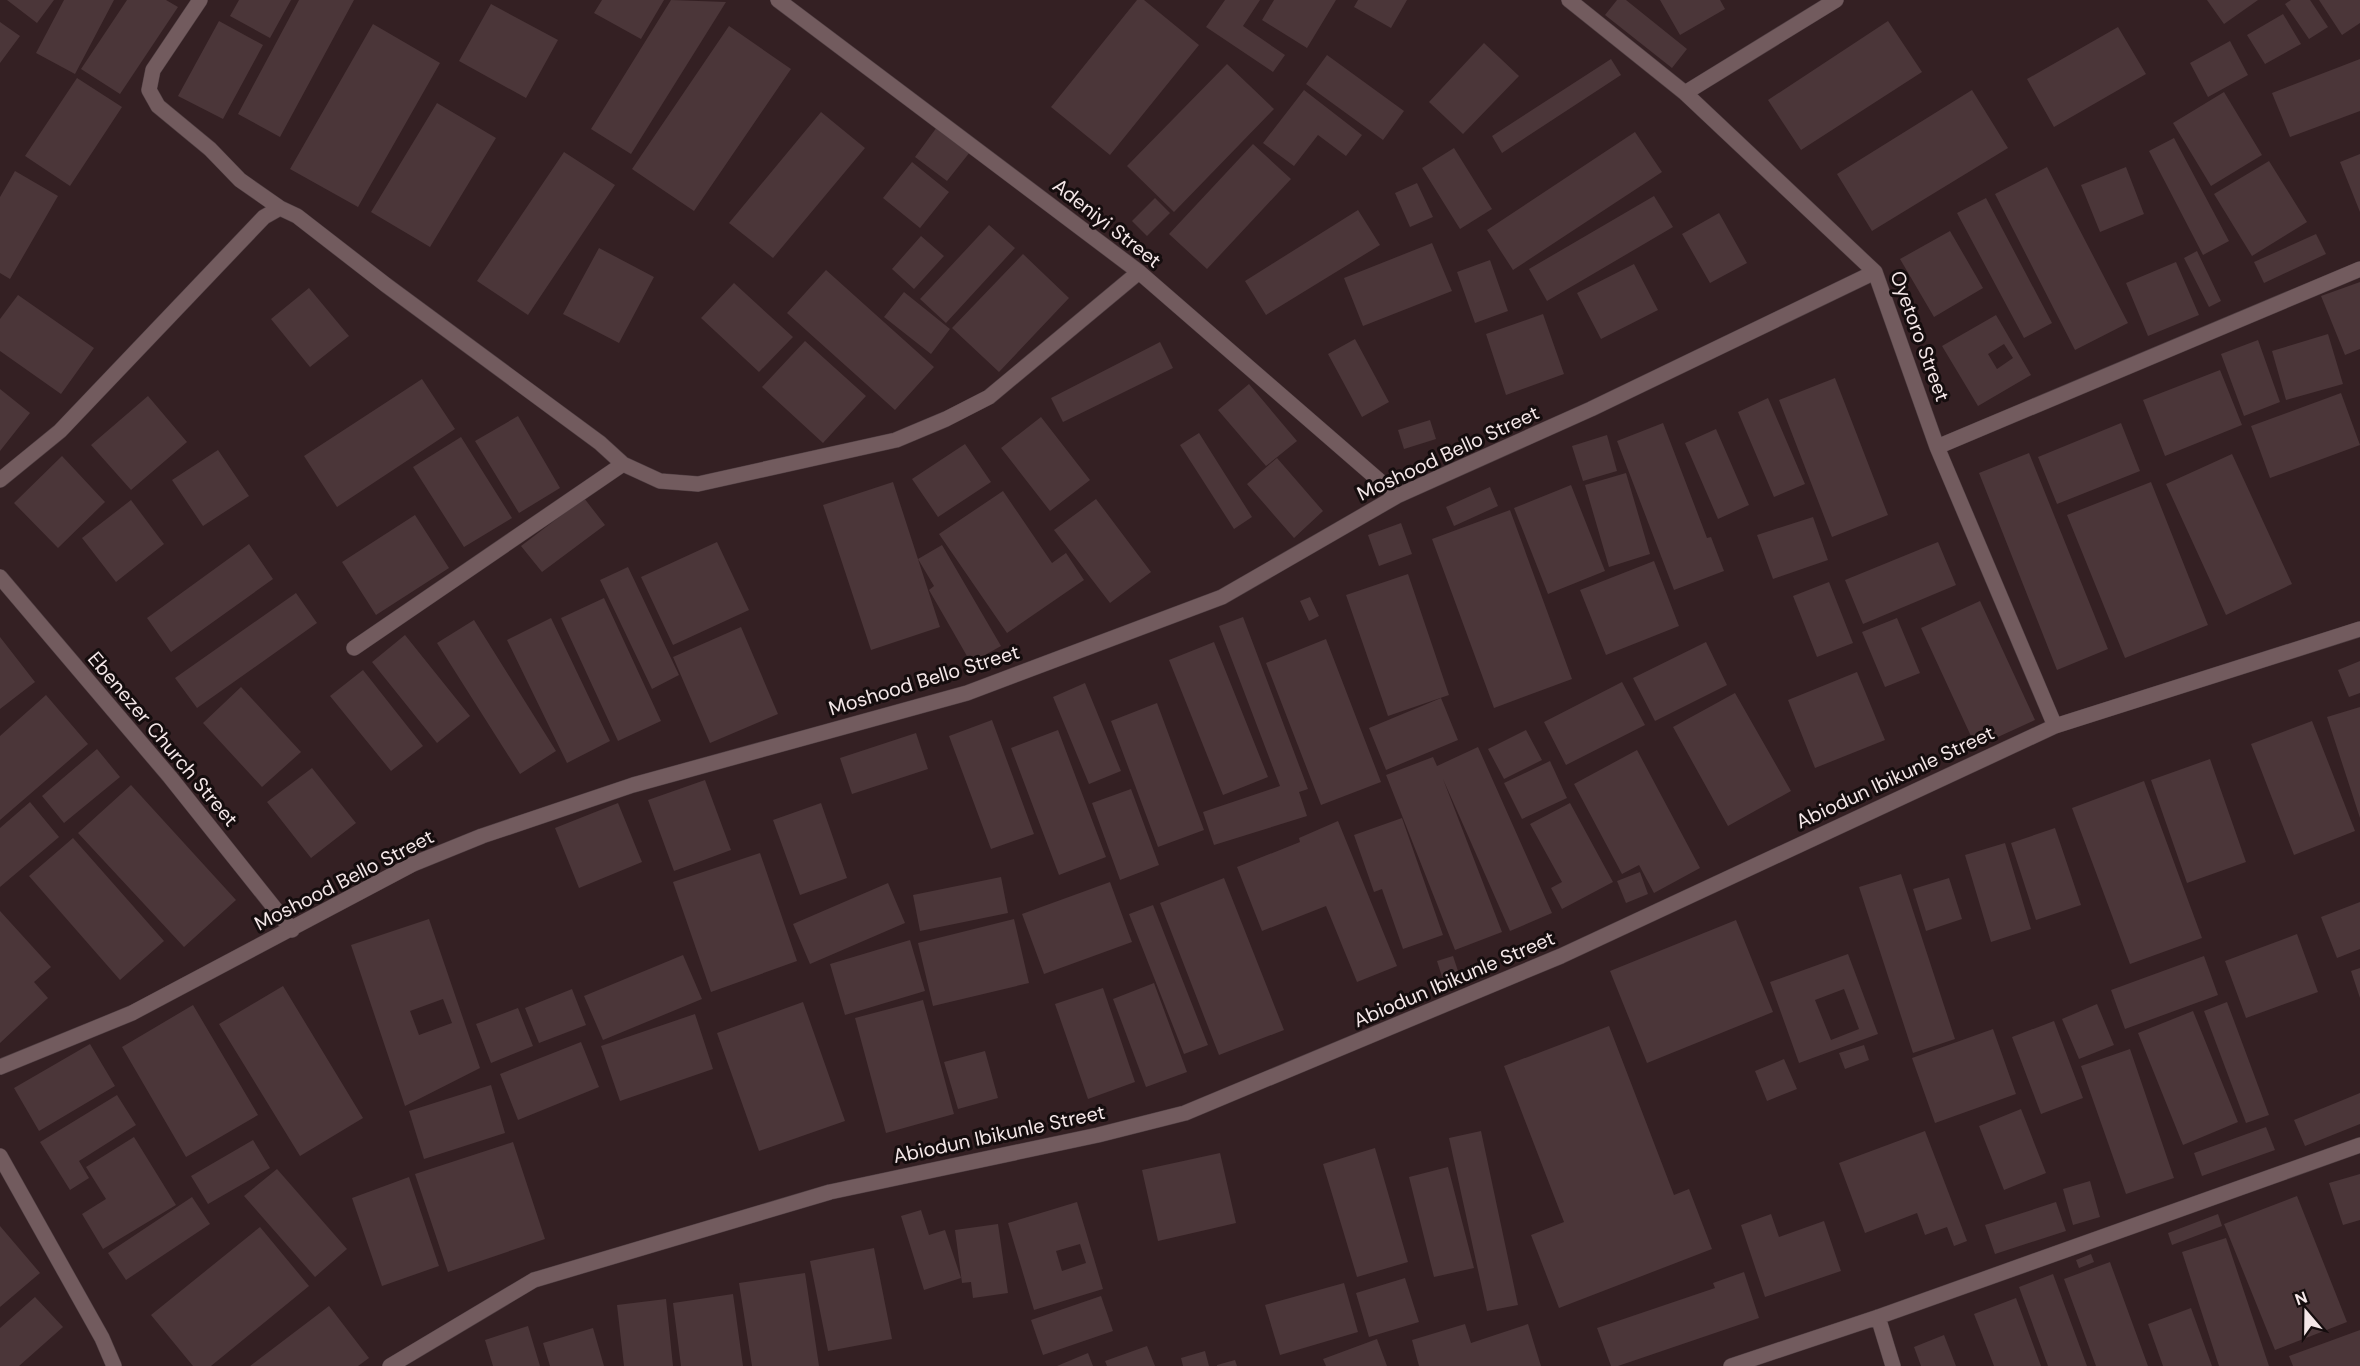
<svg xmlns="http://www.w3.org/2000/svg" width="2360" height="1366" font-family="'DM Sans',sans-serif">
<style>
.building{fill:#4b3639;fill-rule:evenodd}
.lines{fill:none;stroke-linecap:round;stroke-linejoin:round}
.street-casing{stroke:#4f3e42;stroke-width:16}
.street{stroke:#725b5e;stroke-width:15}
.labels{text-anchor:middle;stroke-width:6;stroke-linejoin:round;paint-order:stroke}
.street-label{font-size:20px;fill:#f4e7e8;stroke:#150d0e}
</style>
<rect width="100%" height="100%" fill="#342023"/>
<path class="building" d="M7,0H54L37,23Z
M64,0H114L75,74L36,53Z
M127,0H166L178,7L120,94L81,69Z
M239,0H291L270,38L230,16Z
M299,0H354L280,137L238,114Z
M602,0H664L641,39L594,13Z
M671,0L726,2L631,154L591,129Z
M1137,0H1144L1199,45L1110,155L1051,107Z
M1225,0H1260L1243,26L1285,55L1273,72L1206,27Z
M1274,0H1336L1307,48L1262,20Z
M1358,0H1407L1391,28L1354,7Z
M1617,0H1626L1687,49L1672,68L1605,15Z
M1660,0H1720L1725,9L1680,35Z
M2207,0H2258L2224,24Z
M2291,0H2310L2328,27L2309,39L2285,4Z
M2319,0H2360V23L2342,35Z
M491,4L558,40L526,98L459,61Z
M2283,14L2301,44L2265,64L2247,35Z
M219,21L263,45L223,119L178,96Z
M1888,21L1922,72L1801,150L1768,100Z
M0,22L20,36L0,63Z
M373,24L440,63L358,207L290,169Z
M729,26L791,69L694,211L632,169Z
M2118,27L2146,74L2054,127L2027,79Z
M2230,41L2248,75L2208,97L2190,63Z
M1484,43L1519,76L1463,134L1429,102Z
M1327,55L1404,111L1383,140L1306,84Z
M1611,59L1621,75L1502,153L1492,136Z
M2360,59V111L2290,137L2272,93Z
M1227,64L1274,109L1174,212L1127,166Z
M77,78L122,107L70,186L25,156Z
M1304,90L1362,135L1346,156L1318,135L1294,166L1263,143Z
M1972,90L2008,148L1872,231L1837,174Z
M2224,92L2262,155L2211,186L2173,123Z
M437,103L496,138L430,247L371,212Z
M821,112L865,148L773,258L729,223Z
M937,127L970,152L947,181L915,157Z
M1635,132L1662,172L1513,270L1487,230Z
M2174,138L2229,241L2203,255L2149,151Z
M1253,144L1291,179L1207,269L1169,234Z
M1454,148L1492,209L1460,229L1422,168Z
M564,152L615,185L528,315L477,281Z
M2360,154V212L2340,162Z
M2269,161L2307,222L2252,256L2214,194Z
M912,162L949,192L920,228L883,198Z
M2047,167L2128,323L2075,350L1995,194Z
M2126,167L2144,214L2100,232L2081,185Z
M15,171L58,196L10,279L0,273V197Z
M1417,183L1433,217L1410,227L1395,193Z
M1654,196L1673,227L1547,301L1529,269Z
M1155,198L1170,213L1147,236L1132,221Z
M1986,198L2052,323L2024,338L1957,213Z
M1358,210L1380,245L1266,315L1245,281Z
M1719,213L1747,263L1710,283L1682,234Z
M989,225L1015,248L946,323L920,299Z
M1950,231L1983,288L1934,317L1900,259Z
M2316,234L2326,254L2264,283L2254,262Z
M921,236L944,256L914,289L892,269Z
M1432,243L1452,291L1363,326L1344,278Z
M599,248L654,277L619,343L563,314Z
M2197,251L2221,301L2209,307L2184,258Z
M1023,254L1069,298L999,372L952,328Z
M1490,260L1508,311L1475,323L1457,272Z
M2176,262L2199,315L2148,336L2126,283Z
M1634,264L1658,310L1601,339L1577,293Z
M826,270L934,367L895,410L787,313Z
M2360,282V349L2345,355L2321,296Z
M734,283L793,337L759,372L701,318Z
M309,288L349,336L310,367L271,319Z
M904,292L950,329L931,354L884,317Z
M18,295L94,348L61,394L0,351V319Z
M1543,314L1564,374L1506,395L1486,334Z
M1996,315L2031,375L1978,406L1942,346ZM2004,344L2013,358L1997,369L1988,354Z
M2328,334L2343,384L2286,400L2272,351Z
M1355,339L1389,402L1362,417L1328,354Z
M2258,340L2280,402L2244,416L2221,354Z
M805,341L866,396L823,443L762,387Z
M1160,342L1173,368L1063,422L1051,398Z
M2220,370L2242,425L2165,456L2143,400Z
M1835,378L1888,515L1832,537L1779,400Z
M422,379L455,429L337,507L304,456Z
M1249,384L1297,441L1266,466L1218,410Z
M0,389L30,413L0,451Z
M2341,393L2360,445L2270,478L2251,426Z
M148,396L187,442L131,490L91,445Z
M1768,398L1805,484L1774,497L1738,412Z
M518,416L560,488L519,513L475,441Z
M1041,417L1090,480L1050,511L1001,448Z
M1430,420L1436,439L1404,449L1398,430Z
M1663,423L1707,538L1711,537L1724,571L1674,590L1617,441Z
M2121,423L2140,471L2057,504L2038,457Z
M1716,429L1749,505L1718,519L1685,443Z
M1199,433L1252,517L1234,529L1180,445Z
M1607,435L1617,471L1583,481L1572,446Z
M461,437L512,518L464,547L413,467Z
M965,444L991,482L938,517L912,479Z
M218,450L249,496L203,526L172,480Z
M2029,453L2108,649L2057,670L1979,473Z
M2232,454L2292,584L2226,615L2166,484Z
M62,456L105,502L58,548L14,503Z
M1277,458L1323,511L1294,538L1247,484Z
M1626,473L1650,554L1609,567L1585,485Z
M893,482L940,627L871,650L823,505Z
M2151,482L2208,625L2125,658L2067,515Z
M1571,485L1605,571L1548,594L1514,508Z
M1490,487L1498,506L1454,526L1446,507Z
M1003,491L1052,563L1066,553L1084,580L1007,633L939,534Z
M584,498L605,525L542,572L521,546Z
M1096,499L1151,572L1110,603L1054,530Z
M131,500L164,544L116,582L82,538Z
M1510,510L1572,679L1494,708L1432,539Z
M415,515L449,568L376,615L342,562Z
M1813,517L1828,560L1773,579L1757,535Z
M1401,523L1412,554L1379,566L1368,535Z
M717,542L749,610L673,645L641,577Z
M1938,542L1956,585L1863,624L1845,580Z
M249,544L273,579L171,652L147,618Z
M942,545L1001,646L971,663L929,590L934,586L918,559Z
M1654,561L1679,626L1606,655L1580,590Z
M628,567L679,675L652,689L600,580Z
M1408,574L1449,695L1388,716L1346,595Z
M1829,582L1853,643L1817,657L1793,596Z
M296,593L317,623L197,708L175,678Z
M1310,597L1319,616L1309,621L1300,601Z
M604,598L661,721L618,741L561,618Z
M1980,601L2035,720L1976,747L1921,628Z
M1243,617L1308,789L1299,792L1307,816L1214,845L1203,812L1280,786L1219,626Z
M551,618L610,741L567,763L507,640Z
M1897,618L1920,673L1885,687L1862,632Z
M474,620L556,751L520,774L437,643Z
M741,627L778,714L710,743L673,657Z
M405,635L470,716L437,743L372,662Z
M0,637L35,682L0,709Z
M1326,639L1381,782L1321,805L1266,663Z
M1214,642L1268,777L1223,795L1169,660Z
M1706,642L1727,685L1655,721L1633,678Z
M2360,661V693L2349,697L2338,670Z
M363,670L423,746L391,771L330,696Z
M1857,672L1885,740L1815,768L1788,700Z
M1622,682L1645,725L1566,765L1544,722Z
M1085,683L1121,771L1089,784L1053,697Z
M241,687L301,752L262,787L203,723Z
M1735,693L1791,791L1728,826L1673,727Z
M46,695L88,744L0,820V736Z
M1441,698L1458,740L1386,770L1369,728Z
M1157,703L1204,830L1158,847L1111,721Z
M2360,707V818L2327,717Z
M992,720L1034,834L991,849L949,736Z
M2312,721L2355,831L2294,855L2251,744Z
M1058,730L1106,857L1059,875L1011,748Z
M1526,730L1542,760L1504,779L1488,749Z
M916,733L928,769L852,794L840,758Z
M1478,747L1552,913L1510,931L1443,779L1502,932L1455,950L1386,775L1433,757L1437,766Z
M97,749L120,777L64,823L42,796Z
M1637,750L1700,868L1654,893L1639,865L1622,874L1574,784Z
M2210,759L2246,862L2187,883L2151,780Z
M1550,761L1567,798L1522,819L1504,783Z
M312,768L356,823L311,858L267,802Z
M705,780L731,850L674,871L648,800Z
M2144,781L2202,938L2130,964L2072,808Z
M131,785L236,900L184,947L78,833Z
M1131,789L1159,865L1120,880L1092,803Z
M30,802L59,837L0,887V828Z
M618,803L642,862L579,888L555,828Z
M821,803L847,878L800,895L773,820Z
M1570,803L1613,882L1562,909L1551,888L1562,882L1530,824Z
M1402,818L1443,935L1403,949L1382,889L1374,892L1354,835Z
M1338,821L1397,966L1357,982L1326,906L1262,931L1237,867L1300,842L1299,838Z
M2055,828L2081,905L2036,920L2011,843Z
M73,838L164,941L120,980L29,876Z
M2005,843L2031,929L1991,942L1965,855Z
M760,853L797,961L711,992L673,882Z
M1640,872L1648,894L1626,903L1617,881Z
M1901,874L1955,1039L1913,1053L1859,887Z
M1001,877L1008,913L920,931L913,895Z
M1224,878L1284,1030L1219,1055L1160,903Z
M1949,878L1962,919L1926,931L1913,889Z
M1110,882L1132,942L1044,974L1022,914Z
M888,883L905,923L810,964L793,924Z
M2360,902V949L2337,958L2321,917Z
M1153,905L1208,1045L1184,1054L1129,914Z
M0,911L51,967L34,982L48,998L0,1043Z
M429,919L480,1068L405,1106L351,945ZM443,999L452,1023L419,1035L410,1011Z
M1014,919L1029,983L933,1006L918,943Z
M1736,920L1773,1012L1647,1063L1610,971Z
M2297,934L2318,992L2246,1018L2225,961Z
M910,940L925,991L845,1015L830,964Z
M1848,954L1878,1034L1799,1063L1770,982ZM1844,989L1859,1029L1831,1040L1815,1000Z
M683,955L702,999L603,1040L584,996Z
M1453,956L1460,977L1444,983L1437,961Z
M2204,956L2218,995L2125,1029L2111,990Z
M2360,968V998L2351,971Z
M1154,983L1187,1072L1146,1087L1113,999Z
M283,986L363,1118L300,1156L219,1024Z
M1103,988L1135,1082L1088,1099L1055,1004Z
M572,989L586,1025L539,1043L525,1008Z
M923,1000L954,1114L886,1133L855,1018Z
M803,1002L845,1121L759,1151L717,1033Z
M2227,1002L2269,1115L2246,1123L2204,1011Z
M2097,1004L2114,1045L2079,1059L2062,1019Z
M193,1005L258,1115L186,1157L122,1047Z
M518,1008L533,1046L491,1063L476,1024Z
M2193,1011L2238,1122L2183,1145L2138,1033Z
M695,1014L713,1069L620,1101L601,1046Z
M2054,1021L2083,1098L2041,1114L2012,1037Z
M1609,1026L1674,1195L1689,1189L1712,1249L1559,1308L1531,1235L1564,1222L1504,1066Z
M1993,1029L2016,1094L1935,1123L1912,1058Z
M581,1042L599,1087L518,1120L500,1074Z
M90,1044L115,1086L39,1131L14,1088Z
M1864,1045L1869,1060L1845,1069L1839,1053Z
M2130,1049L2174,1178L2126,1194L2081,1066Z
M985,1051L998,1098L958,1109L944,1062Z
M1784,1059L1797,1089L1767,1101L1755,1071Z
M491,1085L505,1133L424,1159L409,1111Z
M2360,1093V1124L2305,1146L2294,1120Z
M117,1095L136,1125L79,1161L89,1178L70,1190L40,1142Z
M2021,1109L2046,1173L2004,1190L1979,1126Z
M2266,1127L2275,1150L2202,1176L2194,1153Z
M1481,1131L1518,1305L1487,1311L1449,1138Z
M1925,1131L1967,1241L1954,1246L1947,1227L1925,1235L1917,1213L1865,1233L1839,1163Z
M134,1137L176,1205L103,1249L82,1214L106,1199L86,1167Z
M253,1140L270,1168L208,1204L191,1176Z
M513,1142L545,1239L448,1272L415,1174Z
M1375,1148L1408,1262L1357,1277L1323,1164Z
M1220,1153L1236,1223L1158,1241L1142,1170Z
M1448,1167L1474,1268L1434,1277L1409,1177Z
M277,1169L347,1249L315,1277L244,1196Z
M2360,1174V1220L2343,1225L2329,1183Z
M409,1177L439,1266L382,1286L352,1198Z
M2090,1181L2100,1217L2073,1225L2063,1189Z
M2297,1196L2347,1322L2275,1350L2224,1224Z
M192,1197L210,1224L126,1280L108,1253Z
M1077,1202L1103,1289L1034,1310L1008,1223ZM1080,1244L1086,1263L1062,1271L1056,1251Z
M2056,1202L2066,1231L1995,1254L1985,1225Z
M921,1210L929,1235L945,1230L961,1278L924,1290L901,1216Z
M1771,1214L1779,1237L1824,1221L1841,1271L1765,1297L1741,1225Z
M2218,1214L2222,1226L2172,1245L2168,1233Z
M998,1224L1008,1293L973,1298L971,1282L962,1283L955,1230Z
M0,1226L40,1273L0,1307Z
M260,1227L309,1286L211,1366H193L151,1315Z
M2226,1238L2269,1366H2219L2182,1252Z
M874,1248L892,1339L828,1351L810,1261Z
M2091,1254L2094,1262L2079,1268L2076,1260Z
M2110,1262L2148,1366H2096L2064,1279Z
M1744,1272L1759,1318L1618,1366H1611L1597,1328L1715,1288L1713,1283Z
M805,1273L819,1366H752L739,1283Z
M2053,1274L2087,1366H2048L2019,1287Z
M1405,1278L1419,1322L1369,1337L1356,1293Z
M1344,1283L1358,1332L1280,1355L1265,1305Z
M733,1294L743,1366H681L673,1303Z
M1101,1296L1113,1331L1043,1355L1031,1320Z
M35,1297L63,1327L19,1366H0V1328Z
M2016,1298L2041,1366H1994L1974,1314Z
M666,1299L673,1366H624L617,1305Z
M329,1306L369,1358L358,1366H250Z
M2191,1308L2212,1366H2163L2148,1324Z
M1465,1324L1471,1343L1528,1324L1541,1366H1419L1412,1340Z
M528,1326L540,1366H493L485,1340Z
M593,1328L604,1366H550L543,1343Z
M2360,1330V1366H2293L2289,1356Z
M1944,1335L1956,1366H1921L1914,1347Z
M1377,1339L1387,1366H1326L1323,1359Z
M1147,1346L1155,1366H1107L1105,1361Z
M1205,1351L1209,1366H1183L1181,1358Z
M1088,1353L1093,1366H1057Z
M1235,1360L1237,1366H1217V1365Z"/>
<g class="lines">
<g class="street-casing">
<path id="street" d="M200,0L153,70L149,90L158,106L210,149L240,180L280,208
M778,0L1139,272L1397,496
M1569,0L1685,93L1875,272L1937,447L2055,726
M1685,93L1836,0
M1937,447L2360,269
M0,480L60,431L264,217L280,208L297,216L386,285L600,443L623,464L660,481L698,484L896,440L946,419L989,397L1139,272
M0,577L170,777L292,930
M354,648L623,464
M0,1067L132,1013L413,864L482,836L633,785L967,693L1222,597L1397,496L1591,409L1875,272
M0,1156L102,1338L114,1366
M1878,1317L1893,1366
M390,1366L534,1280L830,1192L1098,1135L1185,1113L1561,956L2055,726L2360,629
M1731,1366L1878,1317L2360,1145"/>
</g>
<use href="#street" class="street"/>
</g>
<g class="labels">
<g class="street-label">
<text transform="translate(1107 223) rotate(38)" y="7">Adeniyi Street</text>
<text transform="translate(1920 336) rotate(70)" y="7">Oyetoro Street</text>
<text transform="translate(1448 453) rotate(-25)" y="7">Moshood Bello Street</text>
<text transform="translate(924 680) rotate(-17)" y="7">Moshood Bello Street</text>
<text transform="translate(163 739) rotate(50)" y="7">Ebenezer Church Street</text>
<text transform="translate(1895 777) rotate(-25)" y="7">Abiodun Ibikunle Street</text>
<text transform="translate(344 880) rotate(-27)" y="7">Moshood Bello Street</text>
<text transform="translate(1454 979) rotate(-23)" y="7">Abiodun Ibikunle Street</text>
<text transform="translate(999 1134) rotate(-12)" y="7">Abiodun Ibikunle Street</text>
</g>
</g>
<g transform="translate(2306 1312) rotate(340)" stroke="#150d0e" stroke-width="4.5" paint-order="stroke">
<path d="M0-4.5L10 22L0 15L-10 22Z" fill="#f4e7e8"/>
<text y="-9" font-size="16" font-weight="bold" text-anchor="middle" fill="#f4e7e8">N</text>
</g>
</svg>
